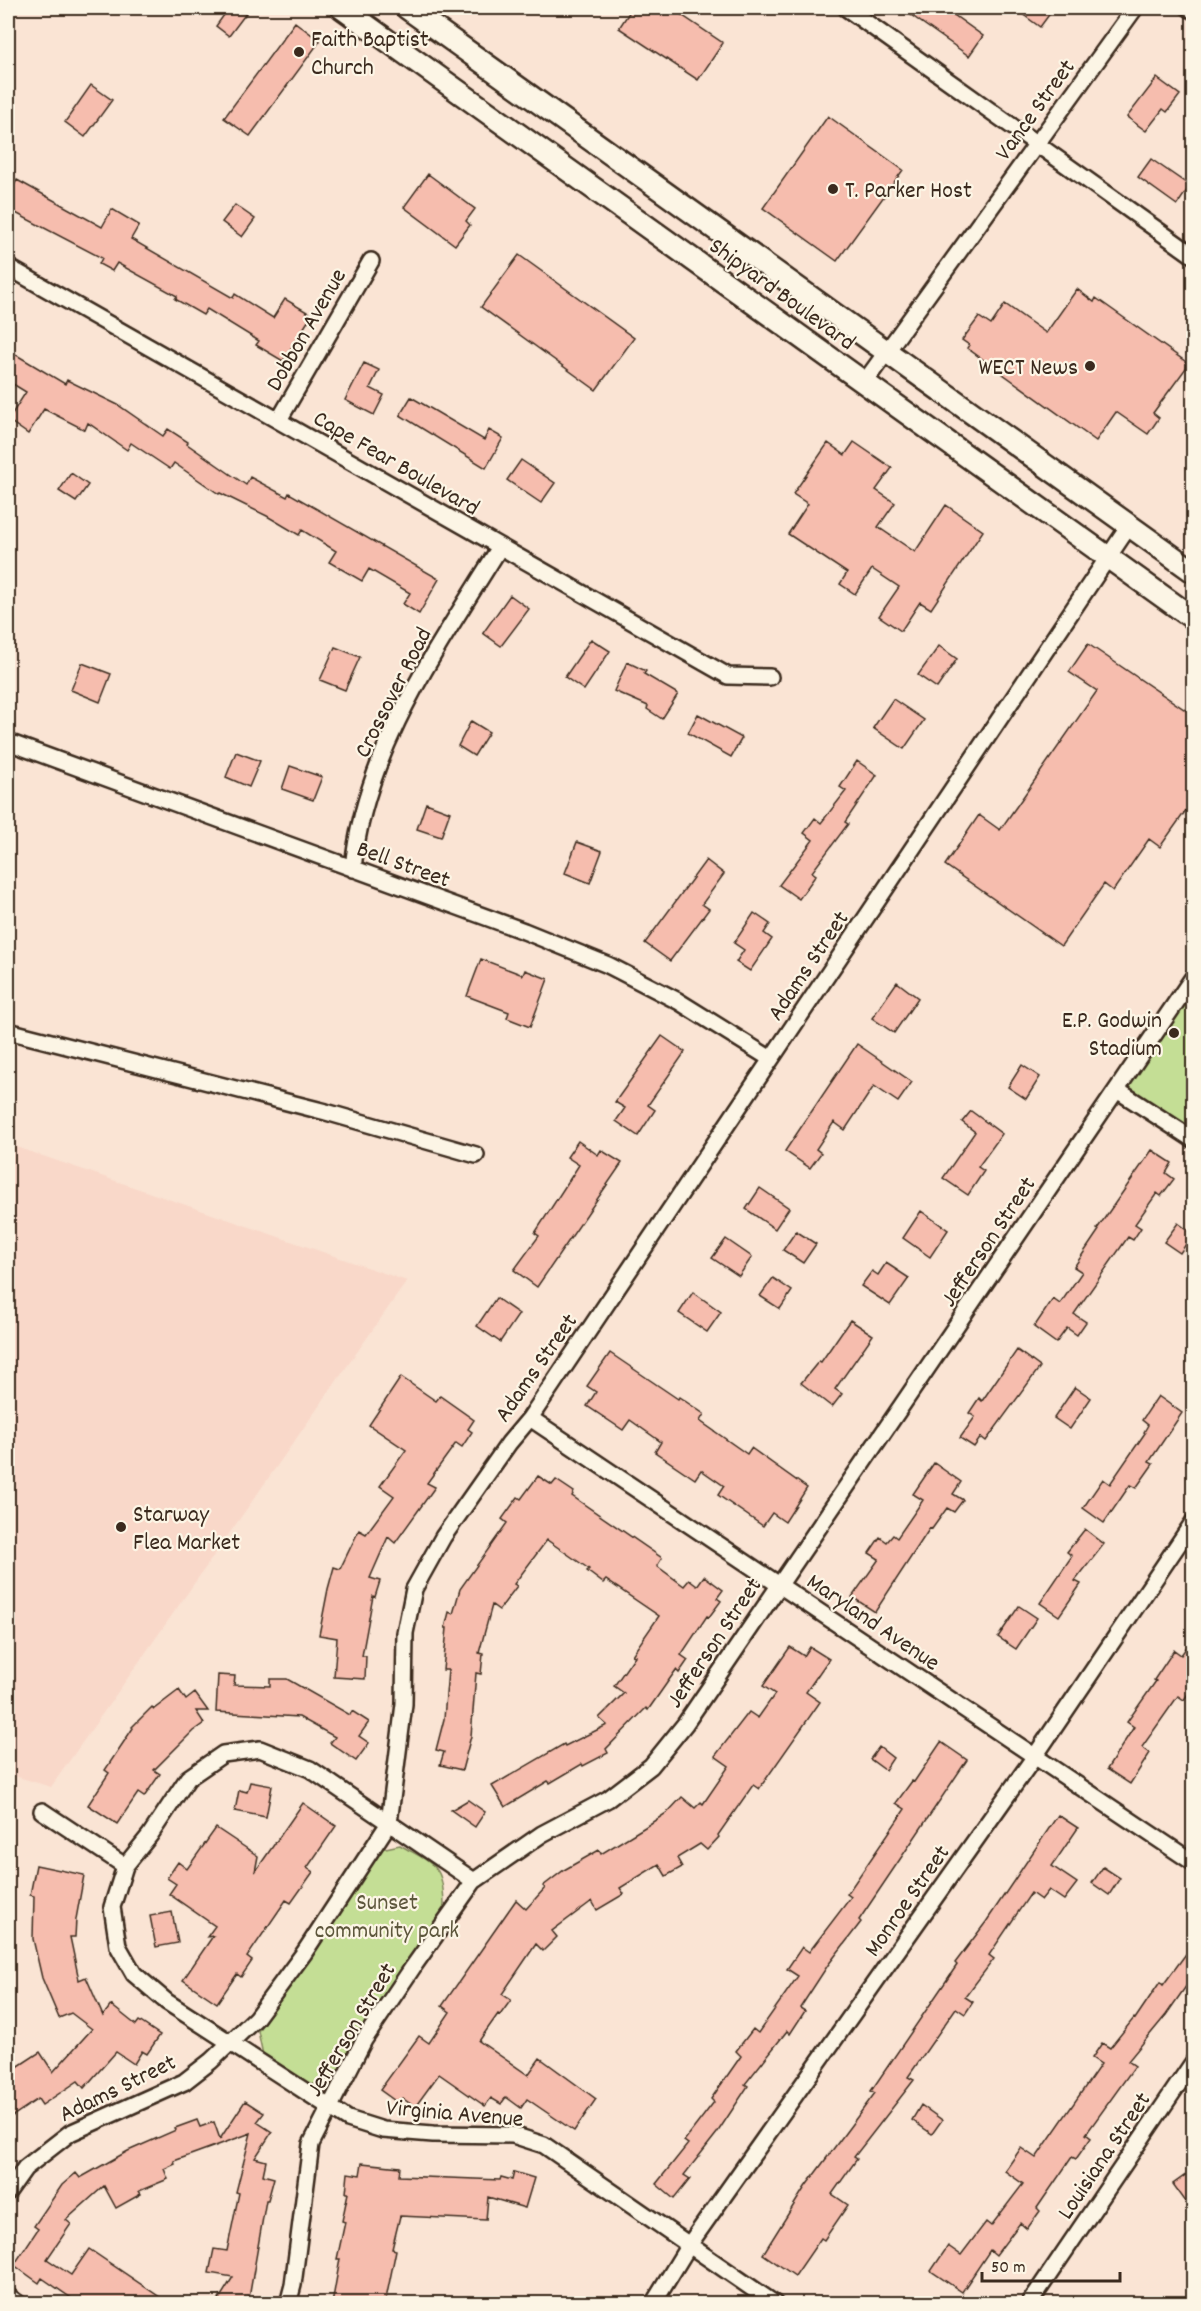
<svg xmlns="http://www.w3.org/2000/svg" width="1201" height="2311" font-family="Dekko,sans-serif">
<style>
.built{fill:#f9d8c9}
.green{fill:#c4de95;stroke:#80845a;stroke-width:1.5}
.building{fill:#f6bdae;stroke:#3b2a1e;stroke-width:1.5}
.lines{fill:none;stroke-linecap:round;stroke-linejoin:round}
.minor-casing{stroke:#3b2a1e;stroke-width:20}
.secondary-casing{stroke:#3b2a1e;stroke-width:26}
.minor{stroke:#fcf5e5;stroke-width:15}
.secondary{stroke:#fcf5e5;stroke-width:21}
.poi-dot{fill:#3b2a1e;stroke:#fcf5e5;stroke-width:2}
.labels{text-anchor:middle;stroke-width:4.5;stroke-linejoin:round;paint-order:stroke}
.poi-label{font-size:24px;fill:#3b2a1e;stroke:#fcf5e5;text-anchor:start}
.street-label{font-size:24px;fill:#3b2a1e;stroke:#fcf5e5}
.park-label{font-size:24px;fill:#5d573c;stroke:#fcf5e5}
</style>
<rect width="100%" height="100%" fill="#fae4d4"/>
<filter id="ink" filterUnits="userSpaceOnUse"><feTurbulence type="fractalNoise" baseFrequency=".0167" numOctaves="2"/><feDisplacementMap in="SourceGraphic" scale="12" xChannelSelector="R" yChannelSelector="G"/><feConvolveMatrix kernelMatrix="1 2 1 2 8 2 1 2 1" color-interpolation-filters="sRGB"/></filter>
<g filter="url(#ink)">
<path class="built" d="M8,1144L407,1281L51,1787L8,1774Z"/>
<path class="green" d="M1193,976V1141L1117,1089Z
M400,1845C436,1866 444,1864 444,1909L333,2078L305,2087L264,2060L258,2031L376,1850Z"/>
<path class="building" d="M229,8H250L229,36L216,26Z
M632,8H671L723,43L698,80L619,28Z
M901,8H944L983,36L969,56Z
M1014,8H1054L1040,27Z
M295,22L320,41L250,136L224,118Z
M1157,78L1180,95L1167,112L1163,109L1146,131L1127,117Z
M91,85L112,100L85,137L65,122Z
M828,116L903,170L837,261L763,208Z
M1151,159L1190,186L1177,205L1138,177Z
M428,174L475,209L466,221L470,225L455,245L404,207Z
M17,180L102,227L112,209L139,225L131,239L233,298L235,294L273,318L285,299L312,315L283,361L256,345L259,341L207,309L203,315L175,299L177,296L117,263L112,271L99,264L102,258L8,209V196Z
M235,205L255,219L242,237L222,222Z
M519,255L634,338L596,390L481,307Z
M1077,289L1094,302L1096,298L1189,364L1153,413L1159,418L1148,434L1116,412L1096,441L967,348L969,345L962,340L979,317L991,325L1005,304L1046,333Z
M8,350L65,384L67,380L118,405L163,436L168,429L188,442L187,444L246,485L250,477L287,497L289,493L439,579L419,614L403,604L410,593L369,569L362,581L329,562L336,551L302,530L299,535L267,516L220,493L219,494L174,463L170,469L131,443L127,450L88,423L85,430L44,409L28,434L8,420L26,392L8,381Z
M364,363L379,370L370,388L384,395L374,415L345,400Z
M411,397L484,440L489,430L503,438L486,468L400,415Z
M854,442L892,468L876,490L895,503L878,527L915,552L946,505L983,531L931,609L920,602L901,631L879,616L899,587L872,569L855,594L840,584L847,573L788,534L808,504L793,494L828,443L845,455Z
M521,460L555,483L541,503L507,480Z
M71,473L88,485L76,502L59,491Z
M510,595L529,609L501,646L483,633Z
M591,639L610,651L584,690L565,677Z
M1088,644L1194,716V799L1160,847L1149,839L1113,891L1104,884L1061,946L945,865L979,815L1000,830L1097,691L1069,672Z
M939,646L957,659L937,688L918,675Z
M335,647L360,657L345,690L320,680Z
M627,662L646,671L644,674L678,694L662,719L647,709L648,706L614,691Z
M82,663L111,674L100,702L71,690Z
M893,699L924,720L904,749L873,728Z
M698,714L742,738L731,757L688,733Z
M471,721L489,732L474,756L458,746Z
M236,752L260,761L249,787L226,777Z
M857,761L877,775L845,822L848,824L812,872L816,875L799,899L779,885L813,840L804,833L815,818L821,823L846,791L840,787Z
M290,766L322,777L313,800L282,789Z
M426,803L450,812L441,837L417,829Z
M577,842L602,851L590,883L565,873Z
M706,860L724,874L702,904L709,909L670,961L645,943Z
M754,913L770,924L764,933L772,939L750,971L736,962L744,950L734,943Z
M481,959L523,975L525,970L548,979L530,1027L507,1018L509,1012L467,996Z
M897,982L918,998L894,1033L872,1018Z
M662,1036L685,1052L648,1105L655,1110L638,1136L616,1121L625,1108L615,1102Z
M857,1044L912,1082L898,1102L874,1086L845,1130L834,1122L816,1149L821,1153L810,1168L785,1151Z
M1022,1065L1040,1077L1026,1099L1008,1087Z
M971,1111L1002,1134L978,1167L984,1171L968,1195L943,1178L975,1132L962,1122Z
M578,1141L598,1155L601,1150L622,1163L537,1287L514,1270L539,1236L535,1233L579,1165L567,1157Z
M1152,1150L1172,1163L1166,1173L1174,1179L1161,1196L1157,1193L1135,1224L1141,1228L1133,1240L1128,1237L1074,1314L1086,1322L1077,1335L1067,1328L1056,1343L1034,1327L1053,1299L1060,1304L1082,1272L1074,1267L1099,1230L1097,1229Z
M760,1188L789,1208L775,1229L746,1209Z
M921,1211L948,1230L930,1257L903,1238Z
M1178,1223L1193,1234L1180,1253L1164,1242Z
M796,1231L816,1244L803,1263L783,1250Z
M726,1239L752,1257L739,1276L712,1258Z
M886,1263L909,1278L890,1305L861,1286L872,1271L878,1275Z
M773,1278L792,1291L780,1309L760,1296Z
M693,1292L721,1312L707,1332L679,1313Z
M496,1298L519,1314L500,1342L477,1326Z
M850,1320L873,1335L835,1389L842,1394L832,1407L801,1383L819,1361L821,1362Z
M1017,1350L1040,1367L986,1441L981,1437L974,1447L960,1438L975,1417L969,1413L979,1398L982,1401Z
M610,1353L678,1399L679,1397L704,1414L700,1421L747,1454L751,1448L807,1488L785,1522L772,1513L763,1526L718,1495L724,1486L701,1470L695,1479L655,1452L661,1442L630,1420L623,1430L587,1406L596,1392L587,1386Z
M401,1377L436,1401L440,1396L474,1420L468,1429L472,1432L462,1447L456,1443L427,1483L435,1487L395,1543L388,1537L370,1578L380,1581L375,1597L373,1596L362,1656H366L365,1679L334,1677L337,1638L319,1635L328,1589L334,1567L340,1569L359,1530L366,1534L394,1496L380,1486L406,1450L369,1425Z
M1075,1387L1091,1398L1070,1429L1054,1418Z
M1158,1396L1182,1413L1149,1462L1153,1464L1136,1488L1130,1485L1104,1523L1083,1508L1103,1479L1110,1484L1145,1433L1144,1432L1148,1425L1142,1420Z
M934,1463L961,1482L953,1494L963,1500L954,1512L947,1508L932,1529L930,1528L875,1612L852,1597L879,1559L869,1553L880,1537L887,1542L893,1535L897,1538L923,1500L913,1494Z
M538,1476L552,1485L556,1480L574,1492L572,1496L662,1558L657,1566L684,1586L689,1580L697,1586L704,1576L723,1590L717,1598L721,1601L709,1617L707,1616L681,1655L688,1660L679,1673L676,1670L648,1710L646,1708L606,1749L608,1753L583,1766L582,1764L550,1783L548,1781L505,1807L492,1786L564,1744L565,1746L607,1725L599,1718L624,1693L614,1686L635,1656L632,1655L659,1616L606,1580L603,1583L587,1571L589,1569L547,1540L514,1584L517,1586L499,1610L492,1605L479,1653L483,1654L481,1674L476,1673L471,1736L462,1770L440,1765L444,1752L436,1750L444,1719L448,1670H443L447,1628H445L449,1612L453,1614L460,1589L507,1523L502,1519L518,1497L521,1499Z
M1085,1529L1104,1544L1075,1581L1081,1584L1059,1616L1040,1603L1072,1556L1067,1552Z
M1019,1606L1037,1618L1016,1649L998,1637Z
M1194,1637V1673L1187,1682L1193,1686L1184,1700L1178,1696L1142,1747L1150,1753L1130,1784L1107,1769L1134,1727L1127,1722L1156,1681L1154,1680L1174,1650L1181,1655Z
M790,1647L804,1656L810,1647L829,1659L806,1692L820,1702L759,1789L753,1785L718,1835L719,1837L707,1850L700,1844L677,1858L682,1867L666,1876L659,1864L620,1888L624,1894L597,1910L592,1901L552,1931L557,1937L543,1951L536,1944L502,1994L511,2000L500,2015L498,2014L479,2041L528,2075L540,2058L596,2099L574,2131L527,2099L521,2108L506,2097L501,2104L491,2098L485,2106L439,2074L415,2107L402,2098L398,2103L380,2090L419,2036L429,2043L450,2012L442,2006L516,1900L526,1909L545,1888L543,1886L564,1870L599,1850L601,1854L645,1827L668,1812L682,1797L695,1808L701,1802L703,1804L729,1766L715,1756L749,1712L758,1718L775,1694L763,1686Z
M218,1675L235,1676L234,1685L270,1686V1679H287L350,1715L352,1711L369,1722L359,1736L369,1743L356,1761L330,1743L335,1737L299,1717L216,1712Z
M179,1690L186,1700L195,1693L208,1711H196L204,1723L193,1731L154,1770L160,1774L144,1797L138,1793L117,1824L88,1805L109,1773L105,1770L133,1728L132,1727L152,1707L154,1709Z
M941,1742L967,1760L859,1920L861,1922L828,1965L800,2008L805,2011L790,2034L787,2031L745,2084L748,2086L717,2133L684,2175L690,2179L674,2199L656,2184L688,2144L684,2141L714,2102L711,2099L741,2056L736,2051L753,2029L758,2033L798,1976L787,1969L802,1947L809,1952L851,1897L847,1894L905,1809L896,1803L912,1781L914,1782Z
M879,1747L893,1758L885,1770L870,1759Z
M250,1782L272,1786L266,1817L235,1811L239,1790L247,1792Z
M468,1800L485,1812L475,1827L451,1810Z
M303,1803L336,1826L307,1868L313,1872L291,1903L286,1900L247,1957L252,1961L241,1977L237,1974L217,2003L183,1980L213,1936L207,1937L215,1926L169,1894L176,1884L167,1878L178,1862L187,1869L216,1828L258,1856L255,1872Z
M1058,1815L1078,1828L1052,1866L1077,1883L1064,1900L1049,1890L1041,1900L1031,1893L989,1955L994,1959L965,1997L973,2002L965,2014L956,2008L908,2077L914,2080L854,2157L857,2159L832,2194L848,2205L824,2240L821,2238L795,2276L763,2254L805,2187L875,2093L871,2091L957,1965L955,1963L986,1922Z
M36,1865L84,1875L76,1919L75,1937H70L79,1980L86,1977L103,2016L111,2005L136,2025L139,2021L160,2035L147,2054L142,2051L134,2064L116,2052L84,2088L78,2081L42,2105L38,2099L8,2119V2073L40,2052L53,2072L92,2029L71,2013L59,2018L42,1978L33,1939L34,1896L30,1895Z
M1103,1867L1120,1878L1109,1895L1092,1883Z
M172,1912L178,1943L156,1947L150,1916Z
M1194,1943V1975L1166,2015L1128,2061L1135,2066L1086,2134L1091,2138L1076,2159L1072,2157L1037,2208L1040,2211L1027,2229L1020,2223L996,2255L990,2250L962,2292L931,2271L948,2246L961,2255L986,2222L991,2226L1023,2184L1005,2171L1021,2148L1036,2158L1101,2064L1092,2058L1102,2043L1110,2048L1134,2018L1135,2019L1160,1982L1163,1985Z
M245,2101L264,2113L257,2122L272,2132L255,2158L266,2161L263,2175L274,2178L268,2200H266L248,2304H216L233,2277L209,2273L214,2249L227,2251L239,2193L236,2192L251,2133L174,2161L175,2164L164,2169L168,2179L139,2191L141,2194L116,2208L104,2186L66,2220L71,2224L47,2259L71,2275L89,2249L170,2304H80L42,2278L39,2283L14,2265L38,2229L34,2226L62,2185L76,2173L80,2178L128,2151L176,2130L175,2128L197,2120L200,2127L214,2122L220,2139Z
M921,2105L942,2120L932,2134L912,2120Z
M362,2163L400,2167L399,2176L500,2180L501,2177L512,2180L514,2172L534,2178L525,2208L488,2197L486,2220L400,2216L392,2249L396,2250L385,2304H332L340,2259H337L345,2222L342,2221L348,2193H346L348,2173L360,2175Z
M1194,2169V2213L1173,2184Z"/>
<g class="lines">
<g class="minor-casing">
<path id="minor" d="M846,8L1194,256
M1189,8L1194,11
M8,267L728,676L770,677
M864,383L1135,8
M279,420L371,261
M8,742L524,931L608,965L678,1001L771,1059
M353,869C364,750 439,646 500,547
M8,1031L326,1112L476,1155
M1117,1090L1194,1140
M530,1418L1194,1863
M42,1811L125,1866
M474,1881L310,1769L260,1749L223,1754L188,1778L150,1835L125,1866L112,1907L118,1946L134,1974L167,2002L348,2119L383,2130L433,2134L513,2135L544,2145L775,2304
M8,2192L25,2168L70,2133L184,2082L211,2061L256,2018L304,1953L389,1823L404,1704L405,1633L414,1589L443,1537L509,1443L530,1418L1129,526
M8,2296L19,2304
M288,2304L293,2285L311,2144L364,2040L413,1967L474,1881L542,1834L608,1799L651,1766L685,1724L1194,976
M653,2304L689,2245L1035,1756L1194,1521
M1029,2304L1194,2061"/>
</g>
<g class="secondary-casing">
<path id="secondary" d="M342,8L1194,619
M407,8L1194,572"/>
</g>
<use href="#minor" class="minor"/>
<use href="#secondary" class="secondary"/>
</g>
</g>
<g class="poi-dot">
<circle cx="299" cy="52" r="6"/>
<circle cx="833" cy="189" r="6"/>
<circle cx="1090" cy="366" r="6"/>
<circle cx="1174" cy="1033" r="6"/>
<circle cx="121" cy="1527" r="6"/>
</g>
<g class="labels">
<g class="poi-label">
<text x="311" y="46">Faith Baptist<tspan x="311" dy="28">Church</tspan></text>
<text x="845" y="197">T. Parker Host</text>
<text x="1078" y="374" text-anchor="end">WECT News</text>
<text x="1162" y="1027" text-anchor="end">E.P. Godwin<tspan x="1162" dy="28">Stadium</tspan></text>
<text x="133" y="1521">Starway<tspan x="133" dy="28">Flea Market</tspan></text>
</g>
<g class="street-label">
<text transform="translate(1034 109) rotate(-54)" y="8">Vance Street</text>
<text transform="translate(783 293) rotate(36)" y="8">Shipyard Boulevard</text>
<text transform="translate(305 329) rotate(-60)" y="8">Dobbon Avenue</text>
<text transform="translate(397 462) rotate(30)" y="8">Cape Fear Boulevard</text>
<text transform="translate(392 692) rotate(-63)" y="8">Crossover Road</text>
<text transform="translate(404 863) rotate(20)" y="8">Bell Street</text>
<text transform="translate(807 965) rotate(-56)" y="8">Adams Street</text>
<text transform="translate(987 1241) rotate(-56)" y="8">Jefferson Street</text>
<text transform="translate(535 1367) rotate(-55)" y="8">Adams Street</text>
<text transform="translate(874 1621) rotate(34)" y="8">Maryland Avenue</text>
<text transform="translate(713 1642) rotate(-56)" y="8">Jefferson Street</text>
<text transform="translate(906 1900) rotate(-55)" y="8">Monroe Street</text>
<text transform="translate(350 2029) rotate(-59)" y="8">Jefferson Street</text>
<text transform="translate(117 2087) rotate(-26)" y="8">Adams Street</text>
<text transform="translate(455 2112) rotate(5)" y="8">Virginia Avenue</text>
<text transform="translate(1103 2155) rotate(-56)" y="8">Louisiana Street</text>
</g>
<g class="park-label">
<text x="387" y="1909">Sunset<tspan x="387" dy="28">community park</tspan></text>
</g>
</g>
<rect width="1201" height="2311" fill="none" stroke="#fcf5e5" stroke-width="30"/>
<rect x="15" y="15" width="1171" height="2281" fill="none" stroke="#3b2a1e" stroke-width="2" filter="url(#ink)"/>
<path d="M982 2272v9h138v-9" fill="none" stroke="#3b2a1e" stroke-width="3"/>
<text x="991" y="2272" font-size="18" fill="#3b2a1e" stroke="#fcf5e5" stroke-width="4.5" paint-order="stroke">50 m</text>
</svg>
